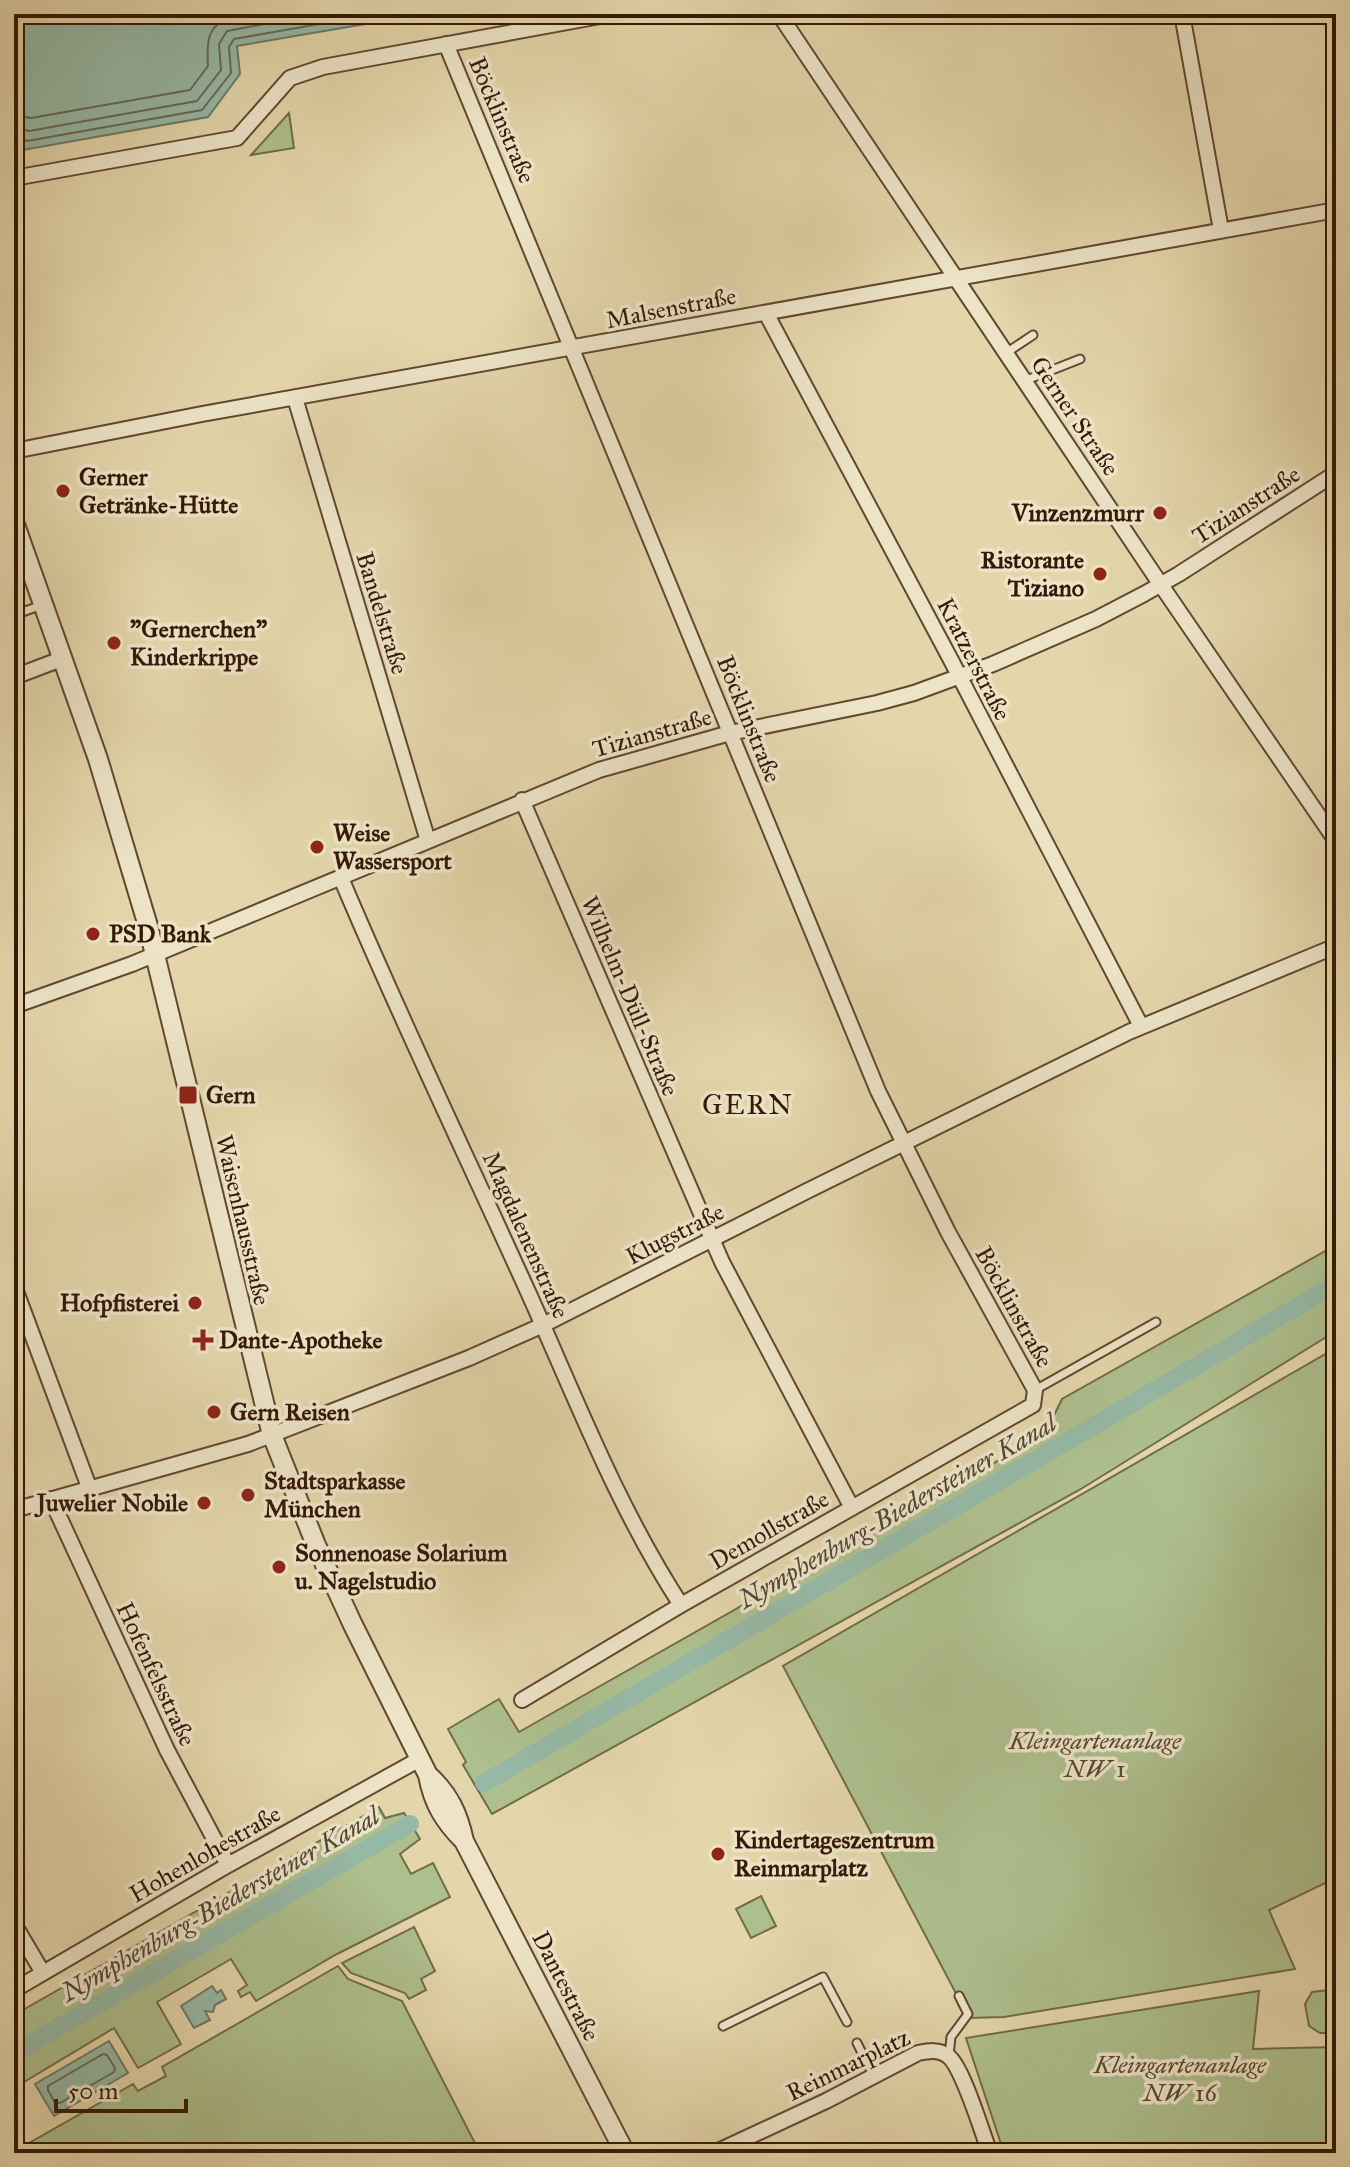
<svg xmlns="http://www.w3.org/2000/svg" width="1350" height="2167" font-family="'IM FELL Great Primer',serif">
<style>
.green{fill:#aebf8e;stroke:#726c4a;stroke-width:2}
.water{fill:#96b9a6;stroke:#6f7966;stroke-width:2}
.lines{fill:none;stroke-linecap:round;stroke-linejoin:round}
.shore{stroke:#666856;stroke-width:2}
.canal{stroke:#96b9a6;stroke-width:18}
.service-casing{stroke:#614830;stroke-width:11}
.minor-casing{stroke:#614830;stroke-width:18}
.tertiary-casing{stroke:#614830;stroke-width:22}
.service{stroke:#ede4c8;stroke-width:7}
.minor{stroke:#ede4c8;stroke-width:14}
.tertiary{stroke:#ede4c8;stroke-width:18}
.poi-dot{fill:#8f2418;stroke:#ede4c8;stroke-width:3}
.labels{text-anchor:middle;stroke-width:7;stroke-linejoin:round;paint-order:stroke}
.street-label{font-size:24px;fill:#351807;stroke:#ede4c8}
.poi-label{font-size:24px;font-weight:bold;fill:#351807;stroke:#ede4c8;text-anchor:start}
.park-label{font-size:24px;font-style:italic;fill:#594a30;stroke:#ede4c8}
.water-label{font-size:26px;font-style:italic;fill:#524837;stroke:#ede4c8}
.quarter-label{font-size:28px;letter-spacing:2px;fill:#351807;stroke:#ede4c8}
</style>
<rect width="100%" height="100%" fill="#e4d6ab"/>
<filter id="stains"><feTurbulence type="fractalNoise" baseFrequency=".0025" numOctaves="4"/><feColorMatrix values="0 0 0 0 .2 0 0 0 0 .09 0 0 0 0 .02 0 0 0 .5 -.17"/></filter>
<radialGradient id="worn" r=".72"><stop offset=".6" stop-color="#630" stop-opacity="0"/><stop offset="1" stop-color="#630" stop-opacity=".3"/></radialGradient>
<path class="green" d="M289,113L294,148L251,155Z
M1336,1245V1331L1081,1489L492,1814L463,1765L466,1762L448,1729L499,1699L519,1732L1045,1434L1062,1399Z
M1336,1348V1897L1327,1882L1269,1910L1295,1969L1004,2017L969,2018L783,1666Z
M379,1807L385,1818L404,1813L420,1839L400,1854L411,1874L433,1863L450,1897L337,1954L256,2001L250,1992L241,1997L238,1991L247,1985L231,1959L157,2002L181,2044L138,2068L114,2028L14,2088V2015Z
M761,1896L776,1926L751,1938L736,1909Z
M414,1927L435,1971L421,1979L426,1990L409,1999L405,1993L351,1973L342,1963Z
M338,1966L348,1979L402,2001L480,2153H23L25,2151L22,2147L133,2084L138,2091L166,2076L162,2067Z
M1329,1990L1336,1995V2028L1332,2033H1320L1309,2026L1305,2004L1312,1992Z
M1259,1991L1253,2049L1336,2047V2153H1004L966,2038Z"/>
<path class="water" d="M14,14H424L237,46L240,74L208,117L23,150L14,143Z
M212,1986L217,1993L221,1990L226,1999L215,2005L213,2012L205,2011L210,2020L194,2028L181,2006Z
M109,2041L128,2073L54,2116L35,2084Z"/>
<g class="lines">
<path class="shore" d="M14,115L31,118L190,90L208,66C206,32 210,20 247,14
M14,127L29,131L197,101L221,70L219,44L227,31L317,14
M14,137L27,141L202,110L231,73L229,47L234,39L376,14
M103,2054L107,2055L115,2068L114,2072L60,2103H55L48,2090V2086Z"/>
<path class="canal" d="M484,1783L1336,1284
M14,2053L410,1824"/>
<g class="service-casing">
<path id="service" d="M1006,353L1033,335
M1024,381L1080,359
M14,615L42,605
M1035,1390L1156,1322
M723,2026L823,1977L847,2022
M857,2043L873,2075
M949,2056L951,2037L968,2014L959,1996"/>
</g>
<g class="minor-casing">
<path id="minor" d="M779,14L1161,585L1336,841
M1182,14L1221,230
M446,44L878,1091L948,1232L1035,1390L1033,1405L681,1605L522,1700
M14,178L237,138L290,78L323,67L611,14
M766,313L952,662L1141,1026
M295,398L428,841
M14,451L202,414L1336,210
M14,677L64,658
M522,800L722,1262L852,1508
M341,878C400,1018 466,1155 529,1294C576,1399 618,1508 681,1605
M14,1006L132,964L599,770L730,733L877,703L914,693L993,664L1096,619L1144,594L1179,574L1336,473
M14,1286L89,1487
M51,1499L167,1750L228,1865
M14,1510L248,1444L469,1358L543,1325L807,1191L1129,1032L1336,946
M14,1924L43,1973
M14,1990L228,1865L420,1759
M714,2153L826,2101L918,2053C928,2051 939,2049 948,2056C963,2067 982,2133 990,2153"/>
</g>
<g class="tertiary-casing">
<path id="tertiary" d="M14,522L98,759L148,926L272,1435L316,1545L353,1625L428,1775C433,1803 444,1821 464,1841
M428,1775C449,1794 458,1813 464,1841L625,2153"/>
</g>
<use href="#service" class="service"/>
<use href="#minor" class="minor"/>
<use href="#tertiary" class="tertiary"/>
</g>
<g class="poi-dot">
<circle cx="63" cy="491" r="8"/>
<circle cx="1160" cy="513" r="8"/>
<circle cx="1100" cy="574" r="8"/>
<circle cx="114" cy="643" r="8"/>
<circle cx="317" cy="847" r="8"/>
<circle cx="93" cy="934" r="8"/>
<rect x="178" y="1085" width="20" height="20" rx="4"/>
<circle cx="195" cy="1303" r="8"/>
<path d="M199 1328h8v8h8v8h-8v8h-8v-8h-8v-8h8z"/>
<circle cx="214" cy="1412" r="8"/>
<circle cx="248" cy="1495" r="8"/>
<circle cx="204" cy="1503" r="8"/>
<circle cx="279" cy="1567" r="8"/>
<circle cx="718" cy="1854" r="8"/>
</g>
<g class="labels">
<g class="street-label">
<text transform="translate(502 120) rotate(67)" y="8">Böcklinstraße</text>
<text transform="translate(671 308) rotate(-11)" y="8">Malsenstraße</text>
<text transform="translate(1075 416) rotate(56)" y="8">Gerner Straße</text>
<text transform="translate(1246 505) rotate(-33)" y="8">Tizianstraße</text>
<text transform="translate(382 613) rotate(73)" y="8">Bandelstraße</text>
<text transform="translate(974 659) rotate(63)" y="8">Kratzerstraße</text>
<text transform="translate(749 719) rotate(68)" y="8">Böcklinstraße</text>
<text transform="translate(652 733) rotate(-16)" y="8">Tizianstraße</text>
<text transform="translate(630 996) rotate(67)" y="8">Wilhelm-Düll-Straße</text>
<text transform="translate(243 1220) rotate(77)" y="8">Waisenhausstraße</text>
<text transform="translate(675 1234) rotate(-27)" y="8">Klugstraße</text>
<text transform="translate(526 1235) rotate(66)" y="8">Magdalenenstraße</text>
<text transform="translate(1014 1307) rotate(61)" y="8">Böcklinstraße</text>
<text transform="translate(769 1530) rotate(-30)" y="8">Demollstraße</text>
<text transform="translate(156 1674) rotate(65)" y="8">Hofenfelsstraße</text>
<text transform="translate(205 1854) rotate(-30)" y="8">Hohenlohestraße</text>
<text transform="translate(566 1986) rotate(63)" y="8">Dantestraße</text>
<text transform="translate(848 2065) rotate(-26)" y="8">Reinmarplatz</text>
</g>
<g class="poi-label">
<text x="79" y="485">Gerner<tspan x="79" dy="28">Getränke-Hütte</tspan></text>
<text x="1144" y="521" text-anchor="end">Vinzenzmurr</text>
<text x="1084" y="568" text-anchor="end">Ristorante<tspan x="1084" dy="28">Tiziano</tspan></text>
<text x="130" y="637">"Gernerchen"<tspan x="130" dy="28">Kinderkrippe</tspan></text>
<text x="333" y="841">Weise<tspan x="333" dy="28">Wassersport</tspan></text>
<text x="109" y="942">PSD Bank</text>
<text x="206" y="1103">Gern</text>
<text x="179" y="1311" text-anchor="end">Hofpfisterei</text>
<text x="219" y="1348">Dante-Apotheke</text>
<text x="230" y="1420">Gern Reisen</text>
<text x="264" y="1489">Stadtsparkasse<tspan x="264" dy="28">München</tspan></text>
<text x="188" y="1511" text-anchor="end">Juwelier Nobile</text>
<text x="295" y="1561">Sonnenoase Solarium<tspan x="295" dy="28">u. Nagelstudio</tspan></text>
<text x="734" y="1848">Kindertageszentrum<tspan x="734" dy="28">Reinmarplatz</tspan></text>
</g>
<g class="park-label">
<text x="1095" y="1749">Kleingartenanlage<tspan x="1095" dy="28">NW 1</tspan></text>
<text x="1180" y="2073">Kleingartenanlage<tspan x="1180" dy="28">NW 16</tspan></text>
</g>
<g class="water-label">
<text transform="translate(897 1511) rotate(-30)" y="9">Nymphenburg-Biedersteiner Kanal</text>
<text transform="translate(220 1904) rotate(-30)" y="9">Nymphenburg-Biedersteiner Kanal</text>
</g>
<g class="quarter-label">
<text x="748" y="1114">GERN</text>
</g>
</g>
<rect width="1350" height="2167" fill="none" stroke="#e4d6ab" stroke-width="48"/>
<rect x="16" y="16" width="1318" height="2135" fill="none" stroke="#351807" stroke-width="4"/>
<rect x="24" y="24" width="1302" height="2119" fill="none" stroke="#351807" stroke-width="2"/>
<path d="M56 2099v12h130v-12" fill="none" stroke="#351807" stroke-width="4"/>
<text x="68" y="2099" font-size="24" fill="#351807" stroke="#ede4c8" stroke-width="6" paint-order="stroke">50 m</text>
<rect width="100%" height="100%" filter="url(#stains)"/>
<rect width="100%" height="100%" fill="url(#worn)"/>
</svg>
